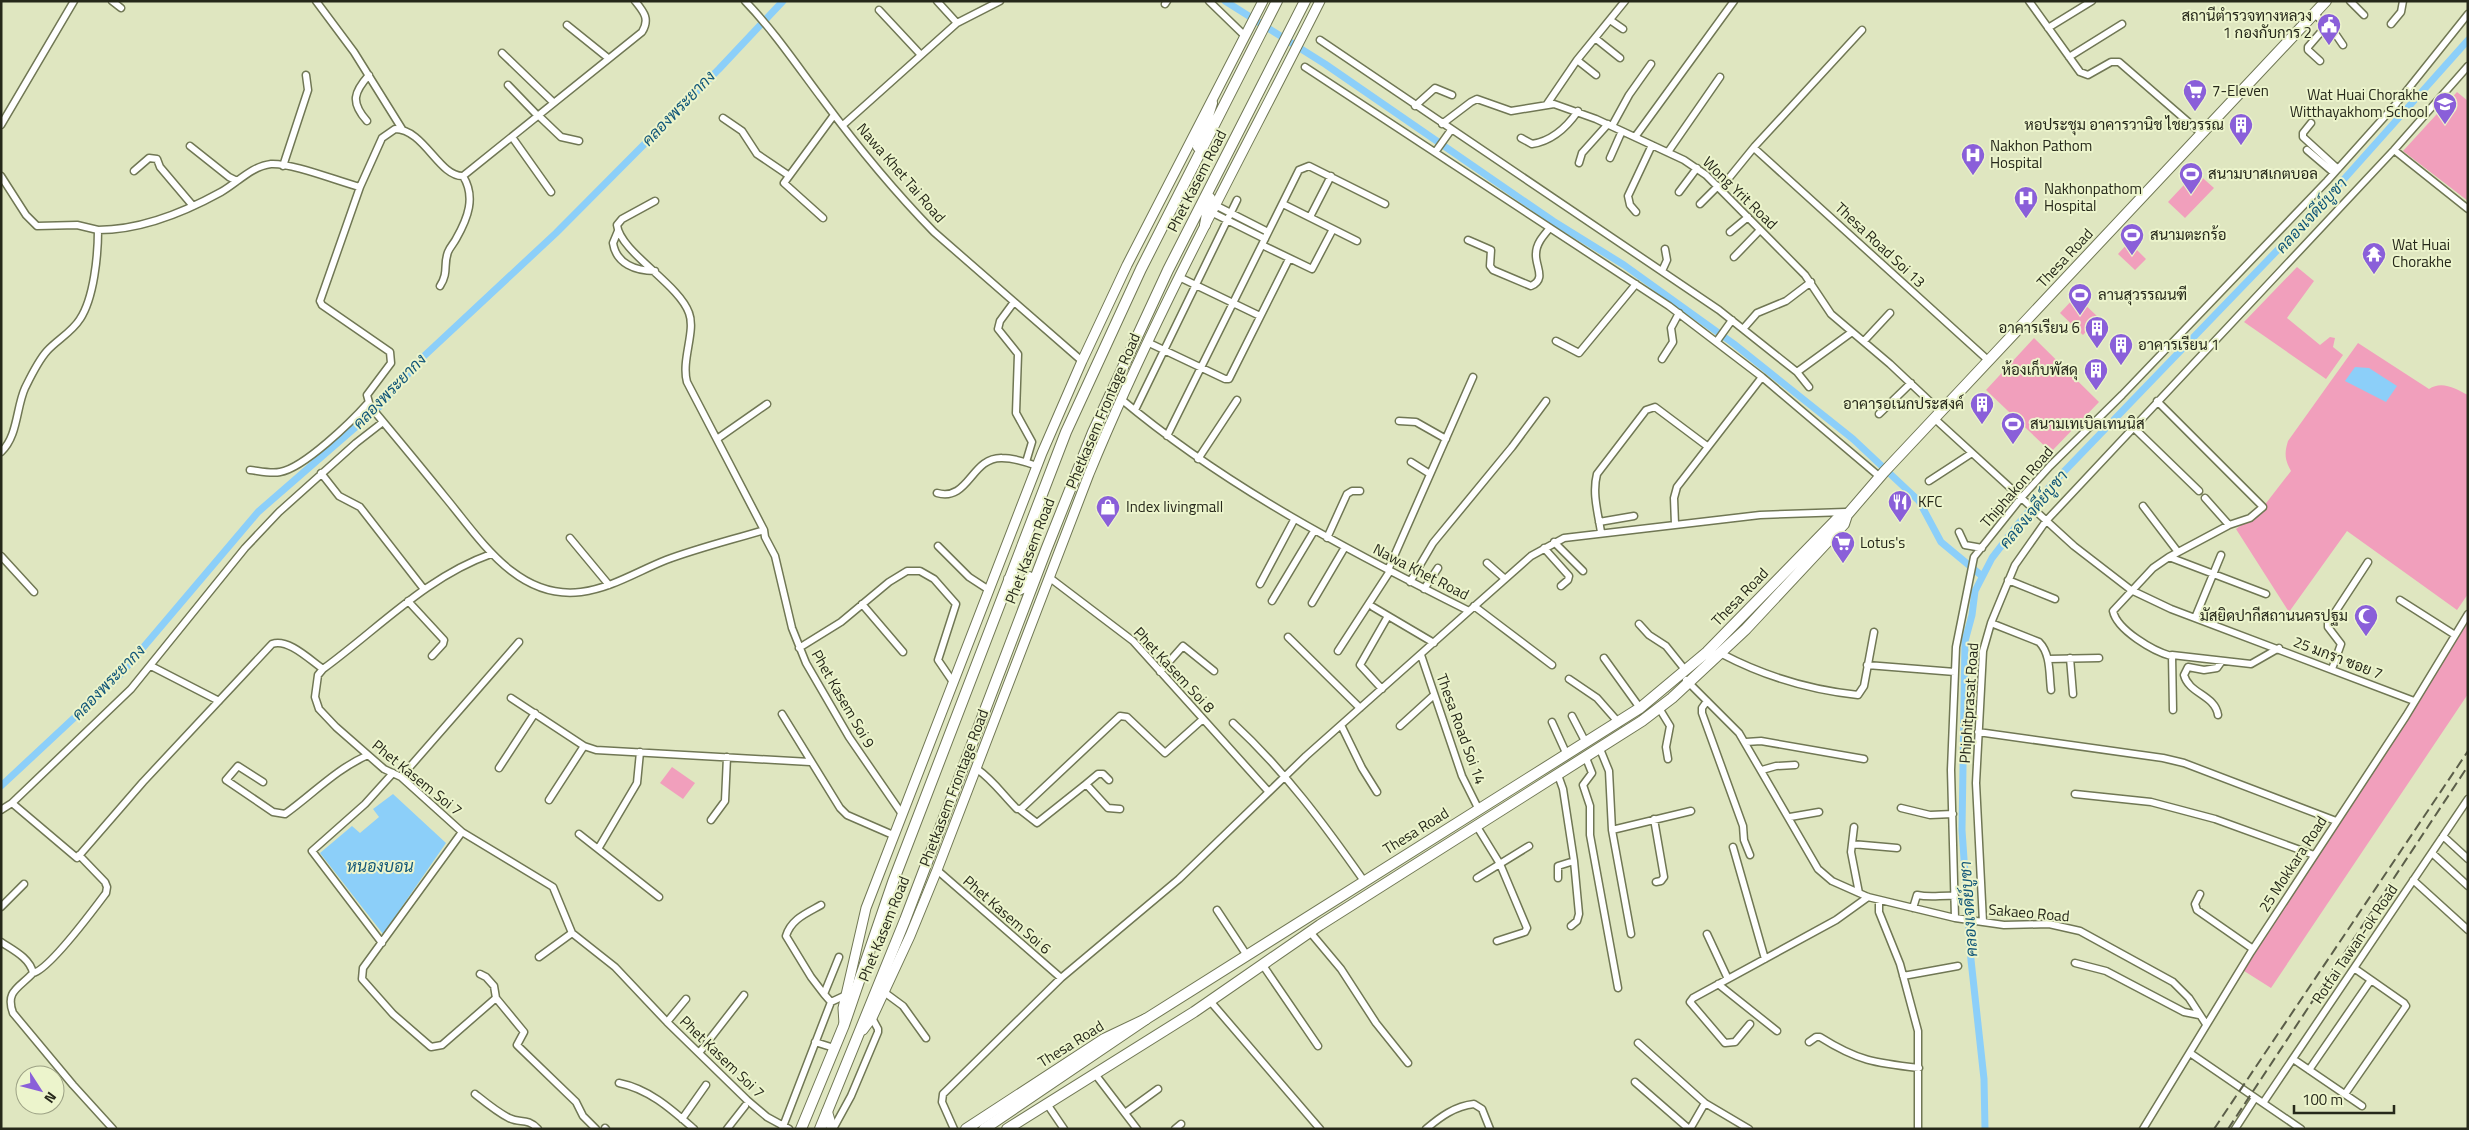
<svg xmlns="http://www.w3.org/2000/svg" width="2469" height="1130" font-family="'Titillium Web',Sarabun,sans-serif">
<style>
.green{fill:#f19fbc}
.water{fill:#8ccff9}
.lines{fill:none;stroke-linecap:round;stroke-linejoin:round}
.canal{stroke:#8ccff9;stroke-width:7}
.minor-casing{stroke:#707754;stroke-width:9}
.secondary-casing{stroke:#707754;stroke-width:11}
.primary-casing{stroke:#707754;stroke-width:12}
.trunk-casing{stroke:#707754;stroke-width:12}
.minor{stroke:#fff;stroke-width:6}
.secondary{stroke:#fff;stroke-width:9}
.primary{stroke:#fff;stroke-width:10}
.trunk{stroke:#fff;stroke-width:10}
.rail{stroke:#5b5e49;stroke-width:2;stroke-dasharray:10 5;stroke-linecap:butt}
.labels{text-anchor:middle;stroke-width:4;stroke-linejoin:round;paint-order:stroke}
.poi-label{font-size:15px;fill:#26281a;stroke:#ecf4cc;text-anchor:start}
.street-label{font-size:15px;fill:#26281a;stroke:#ecf4cc}
.water-label{font-size:16px;font-style:italic;fill:#115678;stroke:#ecf4cc}
</style>
<rect width="100%" height="100%" fill="#dfe6c0"/>
<path class="green" d="M2457,92L2468,101V201L2403,151Z
M2196,172L2214,188L2185,218L2168,202Z
M2129,242L2146,259L2135,270L2118,254Z
M2297,267L2314,281L2287,318L2320,345L2330,337L2335,338L2333,347L2343,355L2326,379L2244,322Z
M2076,296L2099,318L2083,335L2060,313Z
M2034,338L2099,402L2051,452L1986,390Z
M2358,343L2429,389C2442,380 2456,389 2468,395V594L2457,610L2347,531L2289,612L2236,529L2260,511L2291,471C2285,460 2284,454 2288,441Z
M2468,622V694L2271,988L2241,969Z
M672,767L695,783L683,799L660,783Z"/>
<path class="water" d="M2355,367L2369,368L2397,386L2386,402L2345,381Z
M393,794L446,843L383,934L320,853L352,826L360,833L379,817L373,809Z"/>
<g class="lines">
<path class="canal" d="M1225,1L1325,64L1553,221L1624,265L1734,344L1853,439L1919,501L1941,542L1982,576
M1,786L119,676L258,512L381,405L423,357L556,233L719,69L783,1
M1985,1129L1984,1079L1971,960L1962,830L1965,641L1972,615L1975,591L1992,558L2018,524L2052,484L2320,206L2468,40"/>
<g class="minor-casing">
<path id="minor" d="M112,1L121,8
M316,1L354,52L402,129
M635,1C644,12 650,19 642,32L463,176C439,177 424,129 395,129L382,138L360,187L320,301L322,305L390,352L391,363L367,395L370,406C395,436 420,466 445,497C480,539 517,600 581,592C612,588 638,571 666,560C698,548 731,540 764,530
M745,1C774,31 798,67 823,100C857,146 894,191 934,232L1082,361
M937,1L957,23
M1209,1L1245,36
M2029,1L2080,72L2088,75L2111,62H2119L2202,134
M2350,1L2364,15
M1165,4L1167,1
M879,10L921,55
M2314,14L2332,29L2343,45
M1610,20L1623,29
M2391,24L2401,12L2403,1
M567,25L608,58
M2048,28L2092,1
M1595,38L1620,58
M1320,40L1719,310L1797,372L1809,387
M502,53L554,103
M2069,57L2122,24
M1577,60L1596,75
M2320,61L2308,50V47L2327,25
M1305,67L1669,306L1762,377L1880,477
M508,85L538,116
M1547,104L1577,60L1625,1
M1415,106L1435,88L1452,95
M539,116L561,137L579,141
M723,118L742,131L757,154L788,175
M367,121C350,102 354,92 369,75
M2311,123L2303,133V137L2338,169
M1442,124L1471,102L1477,99L1511,111L1554,104L1596,119L1684,160L1706,175L1805,275L1831,314L1890,364L1941,412
M1,125L74,1
M843,125L957,23L1000,1
M1612,126L1629,95L1651,64
M512,137L551,192
M1635,137L1734,1
M1521,138L1532,144C1552,141 1567,127 1578,111
M190,146L229,177L237,181
M1754,148L1989,361
M2307,150L2334,173
M2394,150L2468,209
M1436,151L1451,130
M1668,152L1720,77
M1610,158L1622,131
M1579,163L1582,153L1608,124
M283,166L308,90L306,75
M134,171L149,158L157,159L160,167L193,206
M1,176L26,215L37,226L77,225L98,230
M1720,189L1755,146L1862,30
M1679,192L1697,168
M655,201L622,219L617,225C620,252 679,284 689,313C696,331 681,360 687,382L764,530L765,537L775,556L792,628L806,663L849,737L902,814
M1283,204L1357,241
M1700,204L1718,186
M1215,205L1268,232
M1211,212L1265,239
M1636,212L1630,205L1628,196L1652,145
M1310,217L1331,176
M823,218L784,183L834,115
M618,231L613,243C616,264 636,271 655,271
M1730,232L1748,217
M1468,240L1491,250L1490,266L1493,270L1531,286C1547,279 1535,266 1536,254C1536,244 1543,236 1549,229
M1262,245L1312,269L1333,229
M1734,257L1760,230
M1662,271L1667,260L1665,249
M1179,277L1260,316
M440,286C449,272 443,265 448,252C450,247 454,243 456,239C468,218 476,197 463,176
M1014,302L1000,321L998,329L1018,354L1016,413L1032,442L1026,462
M1743,329L1757,313L1786,301L1811,282
M1556,341L1579,353L1636,284
M1717,341L1732,320
M1864,341L1890,313
M1147,342L1225,379H1229L1289,259
M1662,359L1673,342L1671,328L1679,313
M1797,372L1852,332
M1121,399C1226,487 1347,550 1469,611L1531,556L1564,538L1760,515L1846,512
M2157,401L2263,507L2250,518L2229,525L2169,557L2153,568L2113,611C2117,630 2153,651 2171,656
M1135,410L1237,200
M1879,414L1911,383
M1935,419L2074,546L2131,590L2171,609L2414,701
M1399,421L1416,422L1446,439
M2133,427L2199,491
M1167,436L1299,170L1309,166L1385,204
M717,439L767,404
M1,452C18,436 16,408 25,388C31,376 38,361 47,351C57,340 72,332 80,319C94,298 98,255 98,230C141,230 183,213 221,192C237,183 252,166 271,164C293,163 337,181 360,187
M1198,459L1237,400
M1411,462L1430,474
M250,470C259,471 271,474 280,472C304,468 352,421 368,403
M321,473L339,496L360,507L423,588
M1929,481L1972,453
M937,493C969,502 971,457 1002,458C1014,458 1026,462 1037,466
M2205,498L2229,525
M2143,506L2178,552
M1599,522L1634,516
M1675,524L1674,498L1677,487L1762,377
M1601,532C1598,513 1592,493 1597,474L1646,410L1655,407L1707,446
M1959,532L1965,545L1982,548
M570,538L609,585
M1327,538L1347,494L1352,491H1360
M1554,542L1583,571
M938,546L969,577L989,590
M1544,548L1569,576L1568,580L1561,586
M491,554C426,577 378,629 323,669L318,675L315,697L319,709L336,727L384,769L401,777L462,832L553,887L572,933L615,967L667,1022L747,1100L767,1117L789,1129
M1,556L34,592
M2169,557L2266,594
M1487,563L1504,578
M1388,570L1473,377
M1050,578L1133,641L1268,791
M2008,580L2055,599
M1410,582L1433,543L1512,447L1546,401
M1260,584L1294,520
M1424,589L1438,568
M2400,600L2455,635
M408,601L444,640L443,644L432,656
M1272,601L1314,531
M1312,603L1345,547
M862,604L903,652
M1474,606L1552,665
M1373,607L1434,643
M2195,618L2221,555
M1991,623L2039,642C2051,654 2049,674 2051,690
M1639,624L1649,635L1666,646L1686,671
M1288,637L1360,708
M799,648L841,622L889,582L907,571H920L934,579L956,604L938,660L953,682
M1338,651L1390,571
M1722,654C1764,676 1811,690 1858,695L1864,686L1874,632
M1421,655L1462,776L1479,810
M1604,658L1640,708
M2070,658L2073,694
M2048,659L2099,658
M1867,665L1955,672
M151,666L219,701
M2332,669L2341,644L2328,627V623L2368,562
M1160,672L1183,646L1214,671
M1569,679L1597,698L1619,723
M1686,680L1739,733L1818,869L1832,881L1868,897L1955,918L2004,925L2049,924L2080,931L2173,982L2189,998L2206,1024
M1382,689L1360,665L1388,616
M511,698L584,746L596,750L810,762
M1707,701L1702,708V713L1743,826L1744,840L1750,855
M1659,708L1670,726L1666,747L1668,759
M2173,710L2172,655L2251,664L2279,648
M782,714L840,808L847,815L893,835
M2218,715C2215,695 2189,694 2184,675L2188,667L2204,670L2217,668L2222,661
M1572,716L1586,743
M1552,722L1567,755
M1233,723C1284,770 1324,824 1364,881
M1341,725L1362,768L1377,792
M1400,726L1434,695
M1978,732L2163,758L2184,763L2336,821
M1746,742L1761,741L1864,759
M1600,749L1609,771L1612,830L1631,934
M1586,758L1592,773L1583,785L1590,806V835L1618,988
M499,768L535,713
M977,769C993,780 1003,795 1017,809H1021L1120,716L1127,717L1165,753L1203,719
M1762,770L1776,766L1795,765
M401,777L519,642
M263,782L238,766L226,780L273,812L285,814C313,794 336,769 368,755
M1086,784L1098,774H1103L1109,780
M2075,794L2151,802L2215,819L2314,855
M549,800L584,746
M12,803L131,689L245,548L279,512L356,443L383,422
M1901,808L1930,815L1953,814
M1019,809L1037,823L1086,784L1108,808L1120,809
M1,810L12,803L77,858L143,782L272,644C288,638 310,660 323,669
M1790,817L1819,812
M1654,819L1664,877L1661,881L1656,882
M711,820L725,801L727,757
M1476,825L1500,864L1527,928L1525,932L1497,941
M1854,827L1851,852L1859,893
M1612,830L1691,811
M462,832L363,968L362,979L393,1014L431,1047L442,1045L496,998
M579,834L659,897
M2443,836L2468,859
M1852,844L1897,848
M1733,847L1765,959
M598,849L637,783L640,752
M2432,853L2468,886
M937,870L1061,978
M1477,878L1529,846
M1558,878V866L1574,861L1563,789L1558,775
M2413,880L2468,930
M2200,894L2195,904L2197,910L2253,949
M1879,900V912L1900,964L1918,1031V1129
M821,905C807,913 791,919 786,936L811,977L824,994
M1,907L24,884
M1913,908L1917,895C1931,898 1941,895 1955,896
M1217,910L1246,954
M1955,918L1951,770L1956,647L1974,557L2021,498L2050,466L2122,395L2327,181L2396,104L2468,14
M1983,922L1976,783L1983,651L1991,623L2015,565L2046,521L2394,150L2468,66
M1571,926L1577,921L1579,914L1574,861
M1310,932L1341,969L1376,1023L1408,1063
M1707,934L1728,979
M1,942C13,950 30,958 33,973C19,988 5,991 13,1013L73,1085L113,1129
M382,943L312,851L365,804L393,773
M539,957L572,933
M2075,963L2106,971L2184,1012L2199,1015
M1262,964L1318,1046
M33,973C49,970 94,909 106,893L107,887L105,882L79,855
M480,974L486,977L494,986L496,998L524,1032L517,1045L519,1047L576,1102L583,1116L596,1129
M1903,976L1958,966
M1718,984L1777,1031
M884,992L903,1006L926,1038
M1210,1001L1320,1129
M831,1002L846,995
M667,1022L686,999
M1750,1024L1735,1042L1725,1043L1690,1002L1693,998L1836,920L1868,897
M815,1042L834,1048
M1809,1042L1816,1037H1820C1858,1061 1875,1063 1919,1068
M1638,1043L1705,1103L1749,1129
M699,1053L744,995
M2190,1053L2301,1129
M2296,1061L2362,1106
M2309,1070L2371,980
M1095,1074L1137,1129
M1635,1082L1689,1129
M619,1083C649,1089 671,1109 694,1129
M475,1094C485,1102 497,1112 509,1118C520,1124 527,1117 538,1129
M2345,1094L2406,1006L2404,1003L2354,968
M2263,1103L2468,799
M1047,1104L1064,1129
M1125,1113L1158,1089
M682,1119L706,1085
M605,1128L606,1129
M727,1129L745,1106
M782,1129L831,1002L824,994L839,957
M833,1129L851,1096L878,1032V1029L872,1018
M954,1129L942,1102L943,1094L1061,978L1179,879L1306,756L1469,611
M1175,1129L1181,1124
M1426,1129C1440,1117 1455,1106 1474,1104L1482,1109L1490,1129
M1690,1129L1705,1103
M2143,1129L2251,952L2406,716L2468,614
M2235,1129L2255,1098"/>
</g>
<g class="secondary-casing">
<path id="secondary" d="M844,1024L843,1008L866,908L1042,453L1082,361L1127,265L1263,1
M863,1030L872,1018L910,936L937,870L1089,474C1156,311 1241,158 1320,1"/>
</g>
<g class="primary-casing">
<path id="primary" d="M827,1112L832,1129
M966,1129L1104,1039L1146,1019L1640,708L1707,652L1838,518L1847,515
M1007,1129L1194,1012L1320,925L1642,721L1672,698L1746,629L1844,524L1847,515L1884,472L2326,1"/>
</g>
<g class="trunk-casing">
<path id="trunk" d="M1198,147L1212,103
M1205,225L1210,198
M1009,579L1019,590L1026,586L1029,577
M801,1129L844,1025L893,882L1066,432L1141,269L1277,1
M820,1129L905,920L1046,550L1093,432L1168,270L1305,1
M984,1129L1146,1019"/>
</g>
<use href="#minor" class="minor"/>
<use href="#secondary" class="secondary"/>
<use href="#primary" class="primary"/>
<use href="#trunk" class="trunk"/>
<path class="rail" d="M2214,1129L2468,751
M2228,1129L2468,766"/>
</g>
<defs>
<g id="civic-pin" transform="scale(1.25)"><path d="M0 17L-7.5 6A9.5 9.5 0 1 1 7.5 6Z" fill="#8a5fd9" stroke="#ecf4cc"/><path d="M-.6-6.5H3V-4.5H.6V-3L4-1V1h2V6H-6V1h2V-1L-.6-3ZM-1.2 2.5V6h2.4V2.5Z" fill="#fff"/></g>
<g id="supermarket-pin" transform="scale(1.25)"><path d="M0 17L-7.5 6A9.5 9.5 0 1 1 7.5 6Z" fill="#8a5fd9" stroke="#ecf4cc"/><path d="M-6-5.5h2.5l.6 2H6L4.5 2H-2.5L-4.4-4H-6ZM-1.5 3.2a1.3 1.3 0 1 0 .1 0ZM3 3.2a1.3 1.3 0 1 0 .1 0Z" fill="#fff"/></g>
<g id="school-pin" transform="scale(1.25)"><path d="M0 17L-7.5 6A9.5 9.5 0 1 1 7.5 6Z" fill="#8a5fd9" stroke="#ecf4cc"/><path d="M0-5L7-2L0 1L-7-2ZM-4 1L0 2.5L4 1V4Q0 6-4 4Z" fill="#fff"/></g>
<g id="building-pin" transform="scale(1.25)"><path d="M0 17L-7.5 6A9.5 9.5 0 1 1 7.5 6Z" fill="#8a5fd9" stroke="#ecf4cc"/><path d="M-4-6H4V6H1V3H-1V6H-4ZM-2.5-4.3h1.7v1.8h-1.7ZM.8-4.3h1.7v1.8H.8ZM-2.5-1h1.7V.8h-1.7ZM.8-1h1.7V.8H.8Z" fill="#fff"/></g>
<g id="hospital-pin" transform="scale(1.25)"><path d="M0 17L-7.5 6A9.5 9.5 0 1 1 7.5 6Z" fill="#8a5fd9" stroke="#ecf4cc"/><path d="M-5-5h3v3.5h4V-5h3V5h-3V1.5h-4V5h-3Z" fill="#fff"/></g>
<g id="stadium-pin" transform="scale(1.25)"><path d="M0 17L-7.5 6A9.5 9.5 0 1 1 7.5 6Z" fill="#8a5fd9" stroke="#ecf4cc"/><path d="M0-5a6.5 5 0 1 0 0 10a6.5 5 0 1 0 0-10ZM-3.5-1.8h7v3.6h-7Z" fill="#fff"/></g>
<g id="temple-pin" transform="scale(1.25)"><path d="M0 17L-7.5 6A9.5 9.5 0 1 1 7.5 6Z" fill="#8a5fd9" stroke="#ecf4cc"/><path d="M0-6L5-2H3V0L6.5 2.5H4V6H1.5V3h-3V6H-4V2.5H-6.5L-3 0V-2H-5Z" fill="#fff"/></g>
<g id="restaurant-pin" transform="scale(1.25)"><path d="M0 17L-7.5 6A9.5 9.5 0 1 1 7.5 6Z" fill="#8a5fd9" stroke="#ecf4cc"/><path d="M-5-6h1v4h1v-4h1v4h1v-4h1v5L-1.5 .5V6h-2V.5L-5-1ZM5-6V6H3V1.5H1.5Q1.5-4 5-6Z" fill="#fff"/></g>
<g id="shop-pin" transform="scale(1.25)"><path d="M0 17L-7.5 6A9.5 9.5 0 1 1 7.5 6Z" fill="#8a5fd9" stroke="#ecf4cc"/><path d="M-5-2.5h2.3a2.7 3.5 0 0 1 5.4 0H5L5.5 6h-11ZM-1.5-2.5h3a1.5 2.3 0 0 0-3 0Z" fill="#fff"/></g>
<g id="mosque-pin" transform="scale(1.25)"><path d="M0 17L-7.5 6A9.5 9.5 0 1 1 7.5 6Z" fill="#8a5fd9" stroke="#ecf4cc"/><path d="M3.5-4.9A6 6 0 1 0 3.5 4.9A5 5 0 1 1 3.5-4.9Z" fill="#fff"/></g>
</defs>
<g fill-rule="evenodd">
<use href="#civic-pin" x="2329" y="25"/>
<use href="#supermarket-pin" x="2195" y="91"/>
<use href="#school-pin" x="2445" y="104"/>
<use href="#building-pin" x="2241" y="125"/>
<use href="#hospital-pin" x="1973" y="155"/>
<use href="#stadium-pin" x="2191" y="174"/>
<use href="#hospital-pin" x="2026" y="198"/>
<use href="#stadium-pin" x="2132" y="235"/>
<use href="#temple-pin" x="2374" y="254"/>
<use href="#stadium-pin" x="2080" y="295"/>
<use href="#building-pin" x="2097" y="328"/>
<use href="#building-pin" x="2121" y="345"/>
<use href="#building-pin" x="2096" y="370"/>
<use href="#building-pin" x="1982" y="404"/>
<use href="#stadium-pin" x="2013" y="424"/>
<use href="#restaurant-pin" x="1900" y="502"/>
<use href="#shop-pin" x="1108" y="507"/>
<use href="#supermarket-pin" x="1843" y="543"/>
<use href="#mosque-pin" x="2366" y="616"/>
</g>
<g class="labels">
<g class="poi-label">
<text x="2312" y="21" text-anchor="end">สถานีตำรวจทางหลวง<tspan x="2312" dy="17">1 กองกับการ 2</tspan></text>
<text x="2212" y="96">7-Eleven</text>
<text x="2428" y="100" text-anchor="end">Wat Huai Chorakhe<tspan x="2428" dy="17">Witthayakhom School</tspan></text>
<text x="2224" y="130" text-anchor="end">หอประชุม อาคารวานิช ไชยวรรณ</text>
<text x="1990" y="151">Nakhon Pathom<tspan x="1990" dy="17">Hospital</tspan></text>
<text x="2208" y="179">สนามบาสเกตบอล</text>
<text x="2044" y="194">Nakhonpathom<tspan x="2044" dy="17">Hospital</tspan></text>
<text x="2150" y="240">สนามตะกร้อ</text>
<text x="2392" y="250">Wat Huai<tspan x="2392" dy="17">Chorakhe</tspan></text>
<text x="2098" y="300">ลานสุวรรณนฑี</text>
<text x="2080" y="333" text-anchor="end">อาคารเรียน 6</text>
<text x="2138" y="350">อาคารเรียน 1</text>
<text x="2078" y="375" text-anchor="end">ห้องเก็บพัสดุ</text>
<text x="1964" y="409" text-anchor="end">อาคารอเนกประสงค์</text>
<text x="2030" y="429">สนามเทเบิลเทนนิส</text>
<text x="1918" y="507">KFC</text>
<text x="1126" y="512">Index livingmall</text>
<text x="1860" y="548">Lotus's</text>
<text x="2348" y="621" text-anchor="end">มัสยิดปากีสถานนครปฐม</text>
</g>
<g class="street-label">
<text transform="translate(901 173) rotate(49)" y="5">Nawa Khet Tai Road</text>
<text transform="translate(1197 181) rotate(-63)" y="5">Phet Kasem Road</text>
<text transform="translate(1740 193) rotate(44)" y="5">Wong Yrit Road</text>
<text transform="translate(1880 245) rotate(43)" y="5">Thesa Road Soi 13</text>
<text transform="translate(2065 258) rotate(-47)" y="5">Thesa Road</text>
<text transform="translate(1103 411) rotate(-67)" y="5">Phetkasem Frontage Road</text>
<text transform="translate(2017 487) rotate(-49)" y="5">Thiphakon Road</text>
<text transform="translate(1030 551) rotate(-69)" y="5">Phet Kasem Road</text>
<text transform="translate(1421 572) rotate(27)" y="5">Nawa Khet Road</text>
<text transform="translate(1740 597) rotate(-46)" y="5">Thesa Road</text>
<text transform="translate(2338 658) rotate(21)" y="5">25 มกรา ซอย 7</text>
<text transform="translate(1174 670) rotate(47)" y="5">Phet Kasem Soi 8</text>
<text transform="translate(843 699) rotate(60)" y="5">Phet Kasem Soi 9</text>
<text transform="translate(1969 703) rotate(-86)" y="5">Phiphitprasat Road</text>
<text transform="translate(1461 729) rotate(70)" y="5">Thesa Road Soi 14</text>
<text transform="translate(417 778) rotate(39)" y="5">Phet Kasem Soi 7</text>
<text transform="translate(954 788) rotate(-69)" y="5">Phetkasem Frontage Road</text>
<text transform="translate(1416 831) rotate(-32)" y="5">Thesa Road</text>
<text transform="translate(2293 864) rotate(-57)" y="5">25 Mokkara Road</text>
<text transform="translate(2029 913) rotate(5)" y="5">Sakaeo Road</text>
<text transform="translate(1007 915) rotate(41)" y="5">Phet Kasem Soi 6</text>
<text transform="translate(884 929) rotate(-68)" y="5">Phet Kasem Road</text>
<text transform="translate(2355 944) rotate(-56)" y="5">Rotfai Tawan-ok Road</text>
<text transform="translate(1071 1044) rotate(-32)" y="5">Thesa Road</text>
<text transform="translate(722 1057) rotate(44)" y="5">Phet Kasem Soi 7</text>
</g>
<g class="water-label">
<text transform="translate(678 108) rotate(-46)" y="6">คลองพระยากง</text>
<text transform="translate(2311 215) rotate(-47)" y="6">คลองเจดีย์บูชา</text>
<text transform="translate(389 391) rotate(-46)" y="6">คลองพระยากง</text>
<text transform="translate(2033 509) rotate(-50)" y="6">คลองเจดีย์บูชา</text>
<text transform="translate(108 682) rotate(-46)" y="6">คลองพระยากง</text>
<text x="380" y="872">หนองบอน</text>
<text transform="translate(1968 909) rotate(-94)" y="6">คลองเจดีย์บูชา</text>
</g>
</g>
<rect width="2469" height="1130" fill="none" stroke="#26281a" stroke-width="5"/>
<g transform="translate(40 1090) rotate(126)"><circle r="24" fill="#ecf4cc" stroke="#9da285"/>
<path d="M0-4L9 19L0 12L-9 19Z" fill="#8a5fd9"/>
<text y="-8" font-size="14" font-weight="bold" text-anchor="middle" fill="#26281a">N</text>
</g>
<path d="M2294 1105v8h100v-8" fill="none" stroke="#26281a" stroke-width="2.5"/>
<text x="2302" y="1105" font-size="15" fill="#26281a" stroke="#ecf4cc" stroke-width="4" paint-order="stroke">100 m</text>
</svg>
